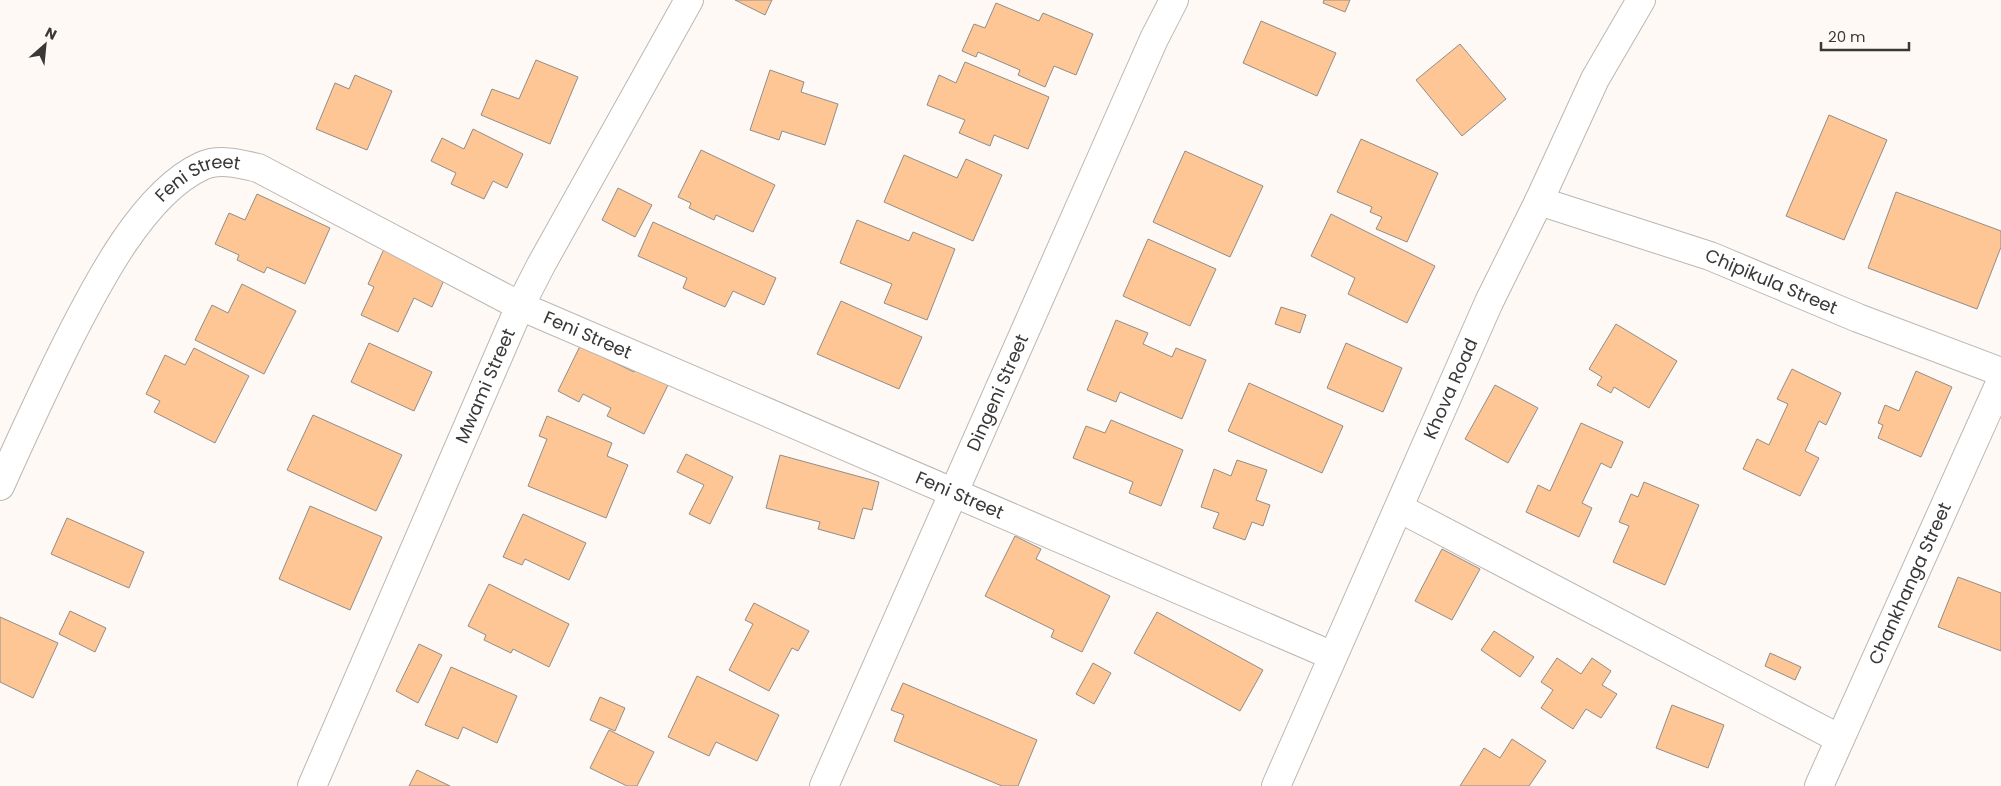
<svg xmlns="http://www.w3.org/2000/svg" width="2001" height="786" font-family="Poppins,sans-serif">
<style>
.building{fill:#fdc694;stroke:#918d89}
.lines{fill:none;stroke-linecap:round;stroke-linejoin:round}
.street-casing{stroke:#bbb7b3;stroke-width:30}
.street{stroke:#fff;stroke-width:28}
.labels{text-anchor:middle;stroke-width:4;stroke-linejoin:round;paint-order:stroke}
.street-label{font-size:18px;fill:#393836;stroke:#fef9f5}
</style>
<rect width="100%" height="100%" fill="#fef9f5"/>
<path class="building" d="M735,0H772L765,15Z
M1324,0H1350L1345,12L1323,3Z
M996,3L1039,21L1043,13L1093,34L1076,75L1054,66L1045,87L1018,75L1020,70L978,52L976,57L962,51L974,24L985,28Z
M1261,21L1336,53L1317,96L1243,63Z
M1460,44L1506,99L1462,136L1416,80Z
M536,60L578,77L550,144L481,115L492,89L519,99Z
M965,62L1049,97L1028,149L994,135L990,146L959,133L965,120L927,105L939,75L956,83Z
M770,70L804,82L801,92L838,104L825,145L782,131L779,140L750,130Z
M355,75L392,91L367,150L316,129L335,83L349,89Z
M1829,115L1887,140L1844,240L1786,216Z
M473,129L523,154L507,188L493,181L484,199L451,184L456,173L431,161L442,138L464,149Z
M1361,139L1438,173L1407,242L1376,229L1382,217L1370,212L1372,207L1337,192Z
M701,150L775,185L753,232L716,215L714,220L689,208L691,203L678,197Z
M1185,151L1263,186L1230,257L1153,222Z
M904,155L957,178L966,159L1002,175L973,241L884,202Z
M618,188L652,205L635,237L602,220Z
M1896,192L2001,231V247L1977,309L1868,268Z
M257,194L330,228L305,284L267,267L264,273L237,260L239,255L215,244L229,213L245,220Z
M1331,214L1435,266L1407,323L1348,294L1355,278L1311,256Z
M857,220L909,241L913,232L955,249L927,320L884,303L892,284L840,263Z
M653,222L776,278L764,305L733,291L725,307L683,288L687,278L638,256Z
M1148,239L1216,269L1190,326L1123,296Z
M384,249L445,278L432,307L414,298L398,332L361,315L374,287L368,284Z
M242,284L296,311L264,374L195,340L212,305L228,313Z
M841,301L922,337L899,389L817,354Z
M1281,307L1306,315L1300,333L1275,324Z
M1116,320L1148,333L1143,344L1172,357L1176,348L1206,360L1182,419L1120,392L1116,402L1087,390Z
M1616,324L1677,361L1649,408L1614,387L1611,393L1597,385L1602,377L1589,369Z
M583,340L605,358L634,372L636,367L669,383L644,434L607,416L611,408L583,394L579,402L558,391Z
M369,343L432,372L414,411L351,382Z
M1346,343L1402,368L1383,412L1327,388Z
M194,348L249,376L215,443L154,412L160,401L146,394L165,355L185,365Z
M1792,369L1841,393L1826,425L1819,421L1805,451L1819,458L1800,496L1743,469L1757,439L1769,445L1788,404L1777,399Z
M1916,371L1952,387L1921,457L1878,438L1883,425L1878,423L1885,405L1899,411Z
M1249,383L1343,426L1322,473L1228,431Z
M1495,385L1538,408L1508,463L1465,439Z
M313,415L402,455L376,511L287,470Z
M547,416L612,443L607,456L628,465L606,518L528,486L547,439L539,436Z
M1111,420L1183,450L1161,506L1129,493L1133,482L1073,458L1086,426L1105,433Z
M1581,423L1623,442L1611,468L1601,463L1582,503L1592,508L1579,537L1526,512L1538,485L1550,491Z
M686,454L733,477L710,524L689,514L704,485L677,472Z
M780,455L879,482L872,510L863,508L854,539L818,529L820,522L766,508Z
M1237,460L1267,470L1256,500L1270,505L1263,526L1252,522L1245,540L1213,528L1219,513L1201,507L1214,469L1231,476Z
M1644,482L1699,505L1665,585L1613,562L1629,526L1619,522L1631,494L1638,497Z
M310,506L382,537L350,610L279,579Z
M523,514L586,543L569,580L525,559L522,565L503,557Z
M67,518L144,552L129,588L51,554Z
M1015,536L1041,549L1036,559L1110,596L1082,652L1051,637L1054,630L985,596Z
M1442,549L1480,569L1452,620L1415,601Z
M1958,577L2001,593V651L1938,627Z
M489,584L569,624L549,667L513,649L511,653L484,640L486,635L468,626Z
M754,603L809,631L798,651L792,648L769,691L729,670L753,624L745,620Z
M70,611L106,628L95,652L59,634Z
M1157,612L1263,670L1240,711L1134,653Z
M0,617L58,643L33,698L0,682Z
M1494,631L1534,657L1520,677L1481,650Z
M419,644L442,655L418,703L396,691Z
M1770,653L1801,667L1795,680L1765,666Z
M1557,658L1581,674L1592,658L1611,671L1602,685L1617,694L1601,718L1586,709L1573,729L1541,708L1553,690L1541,682Z
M1093,663L1111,673L1094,704L1076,694Z
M451,667L517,696L497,743L463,727L458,739L425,725Z
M697,676L779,715L757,761L716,742L709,756L668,737Z
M903,683L1037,740L1018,786H1002L894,741L904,715L891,710Z
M600,697L625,708L615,731L590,720Z
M1672,705L1724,725L1708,768L1656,748Z
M609,730L654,752L637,786H627L590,768Z
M1512,739L1546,761L1529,786H1460L1484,748L1500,758Z
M417,770L450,786H409Z"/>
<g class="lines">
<g class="street-casing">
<g id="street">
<path id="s1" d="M1539,201L1710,256L1858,318L2001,372"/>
<path id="s2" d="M0,486C22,437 44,389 68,341C96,286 143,193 202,166C219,158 241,164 258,168L520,306L1333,656"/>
<path d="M1399,508L1840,739"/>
<path id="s3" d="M312,786L520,306L541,265L689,0"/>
<path id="s4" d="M824,786L1154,39L1174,0"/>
<path id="s5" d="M1276,786L1489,302L1539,201L1595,79L1641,0"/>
<path id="s6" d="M1819,786L2001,381"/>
</g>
</g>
<use href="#street" class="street"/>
</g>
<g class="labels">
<g class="street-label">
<text dy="6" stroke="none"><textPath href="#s2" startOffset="376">Feni Street</textPath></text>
<text dy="6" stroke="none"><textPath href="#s1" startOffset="246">Chipikula Street</textPath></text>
<text dy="6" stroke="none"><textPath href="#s2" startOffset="811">Feni Street</textPath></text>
<text dy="6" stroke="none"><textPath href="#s3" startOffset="436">Mwami Street</textPath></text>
<text dy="6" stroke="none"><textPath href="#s5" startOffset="434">Khova Road</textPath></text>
<text dy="6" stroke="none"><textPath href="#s4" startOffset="430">Dingeni Street</textPath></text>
<text dy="6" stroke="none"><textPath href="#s2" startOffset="1216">Feni Street</textPath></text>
<text dy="6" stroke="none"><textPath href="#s6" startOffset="222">Chankhanga Street</textPath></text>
</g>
</g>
<g transform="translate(45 45) rotate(27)" stroke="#fef9f5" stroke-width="4" paint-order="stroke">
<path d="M0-4L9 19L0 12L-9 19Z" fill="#393836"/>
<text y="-8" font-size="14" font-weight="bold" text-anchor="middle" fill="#393836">N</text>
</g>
<path d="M1821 42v8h88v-8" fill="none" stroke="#393836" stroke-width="2.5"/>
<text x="1828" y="42" font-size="15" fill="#393836" stroke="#fef9f5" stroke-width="4" paint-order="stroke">20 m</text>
</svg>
